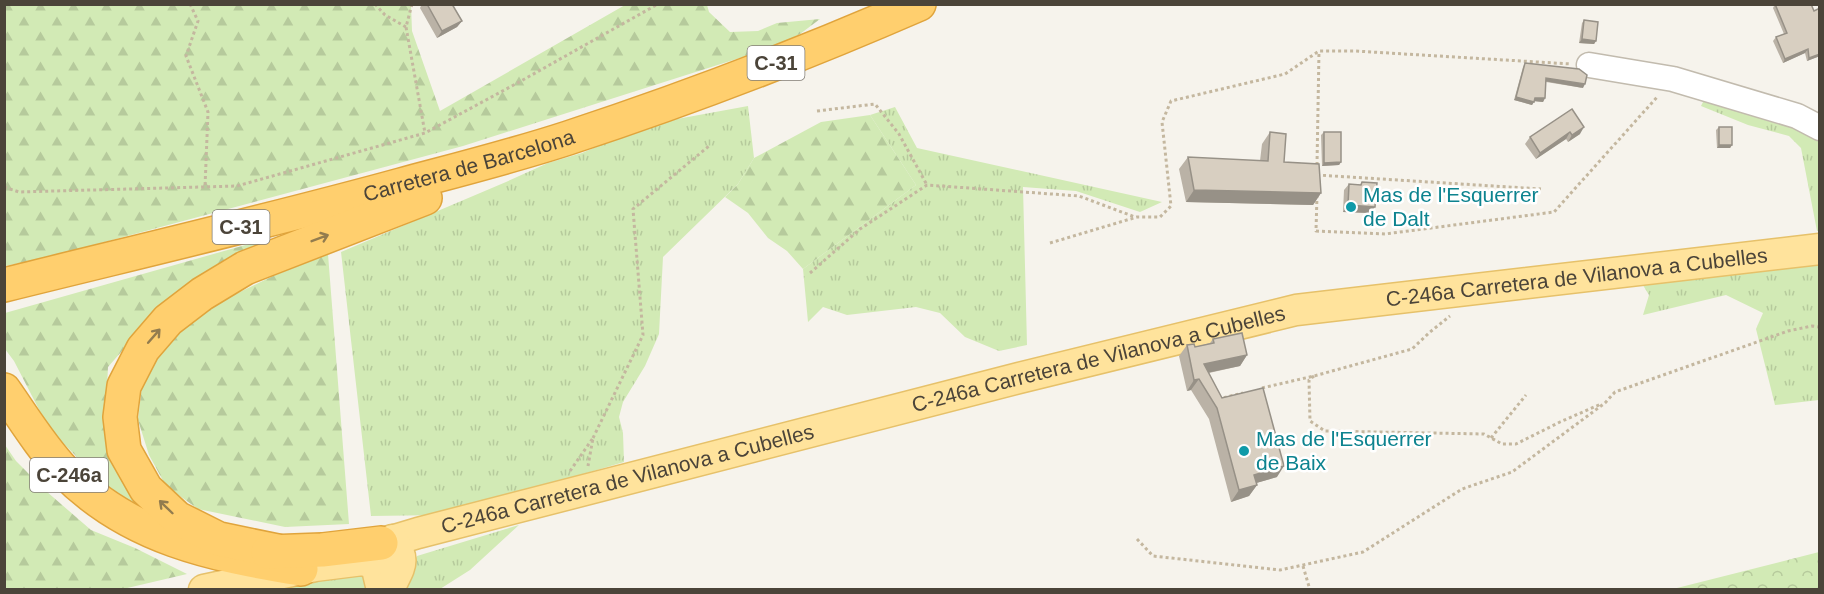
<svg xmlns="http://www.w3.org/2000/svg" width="1824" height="594" font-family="Helvetica,sans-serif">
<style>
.grass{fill:url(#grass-tufts)}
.forest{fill:url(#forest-firs)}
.park{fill:url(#park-crowns)}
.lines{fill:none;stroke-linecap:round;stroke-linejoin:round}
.minor-casing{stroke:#c2bbae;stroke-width:27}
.major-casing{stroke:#e6c16a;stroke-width:33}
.highway-casing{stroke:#e0a43c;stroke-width:36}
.path{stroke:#c4b79f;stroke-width:3;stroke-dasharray:3 3;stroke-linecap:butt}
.minor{stroke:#fff;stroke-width:24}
.major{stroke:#ffe39c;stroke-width:30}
.highway{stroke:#ffcf6e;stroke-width:33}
.wall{fill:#bab2a6}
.shaded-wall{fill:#979187}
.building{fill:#d8cfc1;stroke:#979187;stroke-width:1.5}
.oneway{stroke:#937c4e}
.culture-dot{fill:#0f9aa8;stroke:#fff;stroke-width:2}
.labels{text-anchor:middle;stroke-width:5;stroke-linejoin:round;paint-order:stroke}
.shield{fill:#fff;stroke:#817c74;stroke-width:1.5}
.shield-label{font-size:20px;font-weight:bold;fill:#4b4439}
.street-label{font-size:21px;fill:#4b4439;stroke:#fff}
.culture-label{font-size:21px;fill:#0d838f;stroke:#fff;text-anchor:start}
</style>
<defs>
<pattern id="grass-tufts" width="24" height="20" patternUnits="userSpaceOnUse" patternTransform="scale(1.5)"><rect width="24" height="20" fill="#d2eab5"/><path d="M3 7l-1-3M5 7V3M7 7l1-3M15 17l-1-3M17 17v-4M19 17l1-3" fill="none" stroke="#b6ca9c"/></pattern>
<pattern id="forest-firs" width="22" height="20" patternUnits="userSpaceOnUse" patternTransform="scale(1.5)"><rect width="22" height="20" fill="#d2eab5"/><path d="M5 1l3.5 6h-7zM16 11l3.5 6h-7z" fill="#b6ca9c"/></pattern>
<pattern id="park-crowns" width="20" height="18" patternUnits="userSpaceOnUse" patternTransform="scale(1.5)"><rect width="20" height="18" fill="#d2eab5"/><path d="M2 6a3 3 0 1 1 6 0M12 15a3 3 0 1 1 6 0" fill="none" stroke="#b6ca9c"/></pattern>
</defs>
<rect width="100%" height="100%" fill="#f6f3ec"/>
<path class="grass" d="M1705,98L1781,120L1819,138V231H1817L1801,148L1789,136L1748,125L1701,106Z
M748,106L754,158L738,184L663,257L659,334L645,366L623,402L619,417L623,433L624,462L444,515L371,516L341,252L506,182L548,163L582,153L617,138L677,119Z
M895,107L917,148L1162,202L1140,212L1076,191L1023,187L1027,345L999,351L965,337L940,313L916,307L847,315L823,307L808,322L803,269L916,185L870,115Z
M1819,262V400L1775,405L1756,329L1763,313L1726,295L1643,315L1649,295L1641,282Z
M519,525L470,570L440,589L398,590L417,556Z
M367,566L374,590H266Z"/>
<path class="forest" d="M5,5H411L412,31L440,111L625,5H707L709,12L730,32L758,31L777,23L820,19L800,34L777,46L463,146L45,258L5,266Z
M870,115L916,185L803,269L787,251L768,238L748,213L725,197L738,184L754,158L821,122Z
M270,238L142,328L108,367L105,427L161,521L100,486L75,455L49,429L14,361L5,349V313Z
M328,254L349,524L285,527L198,509L166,486L149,455L138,420L142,385L152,357L182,326L221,301L273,276Z
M5,445L16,461L46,491L91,530L135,548L187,574L123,589H5Z"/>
<path class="park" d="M1819,552V589H1673Z"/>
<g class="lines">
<g class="minor-casing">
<path id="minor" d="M1589,65L1673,79L1797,116L1820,128"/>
</g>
<g class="major-casing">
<g id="major">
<path id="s1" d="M358,551L418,533L1019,378L1296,310L1820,249"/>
<path d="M204,590L315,566L363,560L372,563L377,569L382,590"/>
<path d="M389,590C398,567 408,563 392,540"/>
</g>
</g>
<g class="highway-casing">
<g id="highway">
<path id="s2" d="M4,285C137,252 270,221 401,185C457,170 513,156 568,138C687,99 804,54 919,4"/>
<path d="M4,390C23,417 41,447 64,471C129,538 213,555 301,569"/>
<path d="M277,551L219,539L177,518L146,489L124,450L120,417L124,386L143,349L168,320L202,294L245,268L425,198"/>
<path d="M268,552L322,550L381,543"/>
</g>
</g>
<path class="path" d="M190,4L198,21L186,56L208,112L205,187
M375,4L385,15L406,27
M412,4L406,27L425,133
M817,111L875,104L899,134L927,185
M1317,165L1319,51
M1317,175L1541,189
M4,187L19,192L237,186L425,133L521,81L658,4
M1317,195L1316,231L1385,234L1554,212L1658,96
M1050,243L1137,217H1160L1171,206L1162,122L1171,101L1285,74L1319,51H1355L1571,64
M810,273L860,229L927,185L1079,196L1135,217
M1314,376L1309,380L1310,421L1325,431L1484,434L1502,444H1516L1560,422L1601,404
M1262,388L1314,376L1412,349L1430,332L1450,316
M1218,399L1243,393
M593,438L643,335L633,209L709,146
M1491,438L1526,395
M570,471L593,438L588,466
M1137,539L1153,556L1280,570L1363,552L1462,489L1512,472L1605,403L1615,392L1788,331L1812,326L1820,327
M1303,566L1310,590"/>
<use href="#minor" class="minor"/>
<use href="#major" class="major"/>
<use href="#highway" class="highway"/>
</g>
<path class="wall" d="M422,4H452L462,21L457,27L437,38L420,8Z
M1775,4L1814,11L1820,8V56L1807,61L1805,53L1783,63L1773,41L1776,37L1784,34L1773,8Z
M1584,20L1596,41L1594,44L1579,43L1582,23Z
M1525,63L1583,88L1546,82L1545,98L1543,102L1534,101L1532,105L1514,100L1523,67Z
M1572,109L1580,134L1568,142L1566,139L1536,159L1525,144L1530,137Z
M1719,127L1732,145L1730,148H1717L1716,130Z
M1270,132L1284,162L1321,193L1313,205L1186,202L1179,169L1188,157L1260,161L1262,144Z
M1324,132L1341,162L1339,165L1322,166L1321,135Z
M1362,182L1370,213L1343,212L1344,190L1349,184L1360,185Z
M1213,339L1247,355L1240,366L1209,373L1222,398L1277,477L1256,483L1257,485L1249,496L1231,502L1209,419L1191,390L1187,391L1179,356L1187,345L1195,347L1210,343Z"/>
<path class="shaded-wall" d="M462,21L457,27L437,38L442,31Z
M1582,39L1596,41L1594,44L1579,43Z
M1808,49L1805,53L1783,63L1785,59Z
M1820,54V56L1807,61L1809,58Z
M1546,78L1585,84L1583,88L1544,81Z
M1516,97L1534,102L1532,105L1514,100Z
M1535,98H1545L1543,102L1533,101Z
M1584,127L1580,134L1568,142L1572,135Z
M1570,132L1566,139L1536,159L1540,153Z
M1719,145H1732L1730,148H1717Z
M1341,162L1339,165L1322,166L1324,163Z
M1194,190L1321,193L1313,205L1186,202Z
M1348,205L1375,207L1370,213L1343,212Z
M1247,355L1240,366L1197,375L1204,364Z
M1199,379L1191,390L1187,391L1194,380Z
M1284,466L1277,477L1246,486L1254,475Z
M1257,485L1249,496L1231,502L1239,490Z"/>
<path class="building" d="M427,4H452L462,21L442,31Z
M1775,4H1811L1814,11L1820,8V54L1809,58L1808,49L1785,59L1776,37L1787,33Z
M1584,20L1598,22L1596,41L1582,39Z
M1525,63L1579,69L1587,75L1585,84L1546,78L1545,98H1535L1534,102L1516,97Z
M1572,109L1584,127L1572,135L1570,132L1540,153L1530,137Z
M1719,127H1732V145H1719Z
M1270,132L1286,134L1284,162L1319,164L1321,193L1194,190L1188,157L1268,161Z
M1324,132H1341V162L1324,163Z
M1362,182L1377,183L1375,207L1348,205L1349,184L1361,185Z
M1242,333L1247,355L1204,364L1222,398L1263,388L1284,466L1254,475L1257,485L1239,490L1217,408L1199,379L1194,380L1187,345L1194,344L1195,347L1214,343L1213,339Z"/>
<defs><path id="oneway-shaft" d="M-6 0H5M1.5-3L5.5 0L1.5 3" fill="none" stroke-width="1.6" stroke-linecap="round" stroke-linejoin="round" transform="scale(1.5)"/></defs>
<g class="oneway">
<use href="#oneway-shaft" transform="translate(320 238) rotate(-21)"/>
<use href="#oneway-shaft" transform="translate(154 336) rotate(-49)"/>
<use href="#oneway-shaft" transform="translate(166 507) rotate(-136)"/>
</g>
<g class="culture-dot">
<circle cx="1351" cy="207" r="6"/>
<circle cx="1244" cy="451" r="6"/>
</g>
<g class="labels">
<g class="shield">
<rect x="747.5" y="46" width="57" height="34" rx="4.5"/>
<rect x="212.5" y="210" width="57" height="34" rx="4.5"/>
<rect x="30" y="458" width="78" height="34" rx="4.5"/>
</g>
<g class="shield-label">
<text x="776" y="70">C-31</text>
<text x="241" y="234">C-31</text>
<text x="69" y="482">C-246a</text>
</g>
<g class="street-label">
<text dy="7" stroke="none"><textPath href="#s2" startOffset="480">Carretera de Barcelona</textPath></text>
<text dy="7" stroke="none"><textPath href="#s1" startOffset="1251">C-246a Carretera de Vilanova a Cubelles</textPath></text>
<text dy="7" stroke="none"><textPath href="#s1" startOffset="765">C-246a Carretera de Vilanova a Cubelles</textPath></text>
<text dy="7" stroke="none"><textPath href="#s1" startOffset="279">C-246a Carretera de Vilanova a Cubelles</textPath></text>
</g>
<g class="culture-label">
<text x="1363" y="202">Mas de l'Esquerrer<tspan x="1363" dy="24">de Dalt</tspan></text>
<text x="1256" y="446">Mas de l'Esquerrer<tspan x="1256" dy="24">de Baix</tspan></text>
</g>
</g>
<rect width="1824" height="594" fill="none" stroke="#4b4439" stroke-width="12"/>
</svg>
